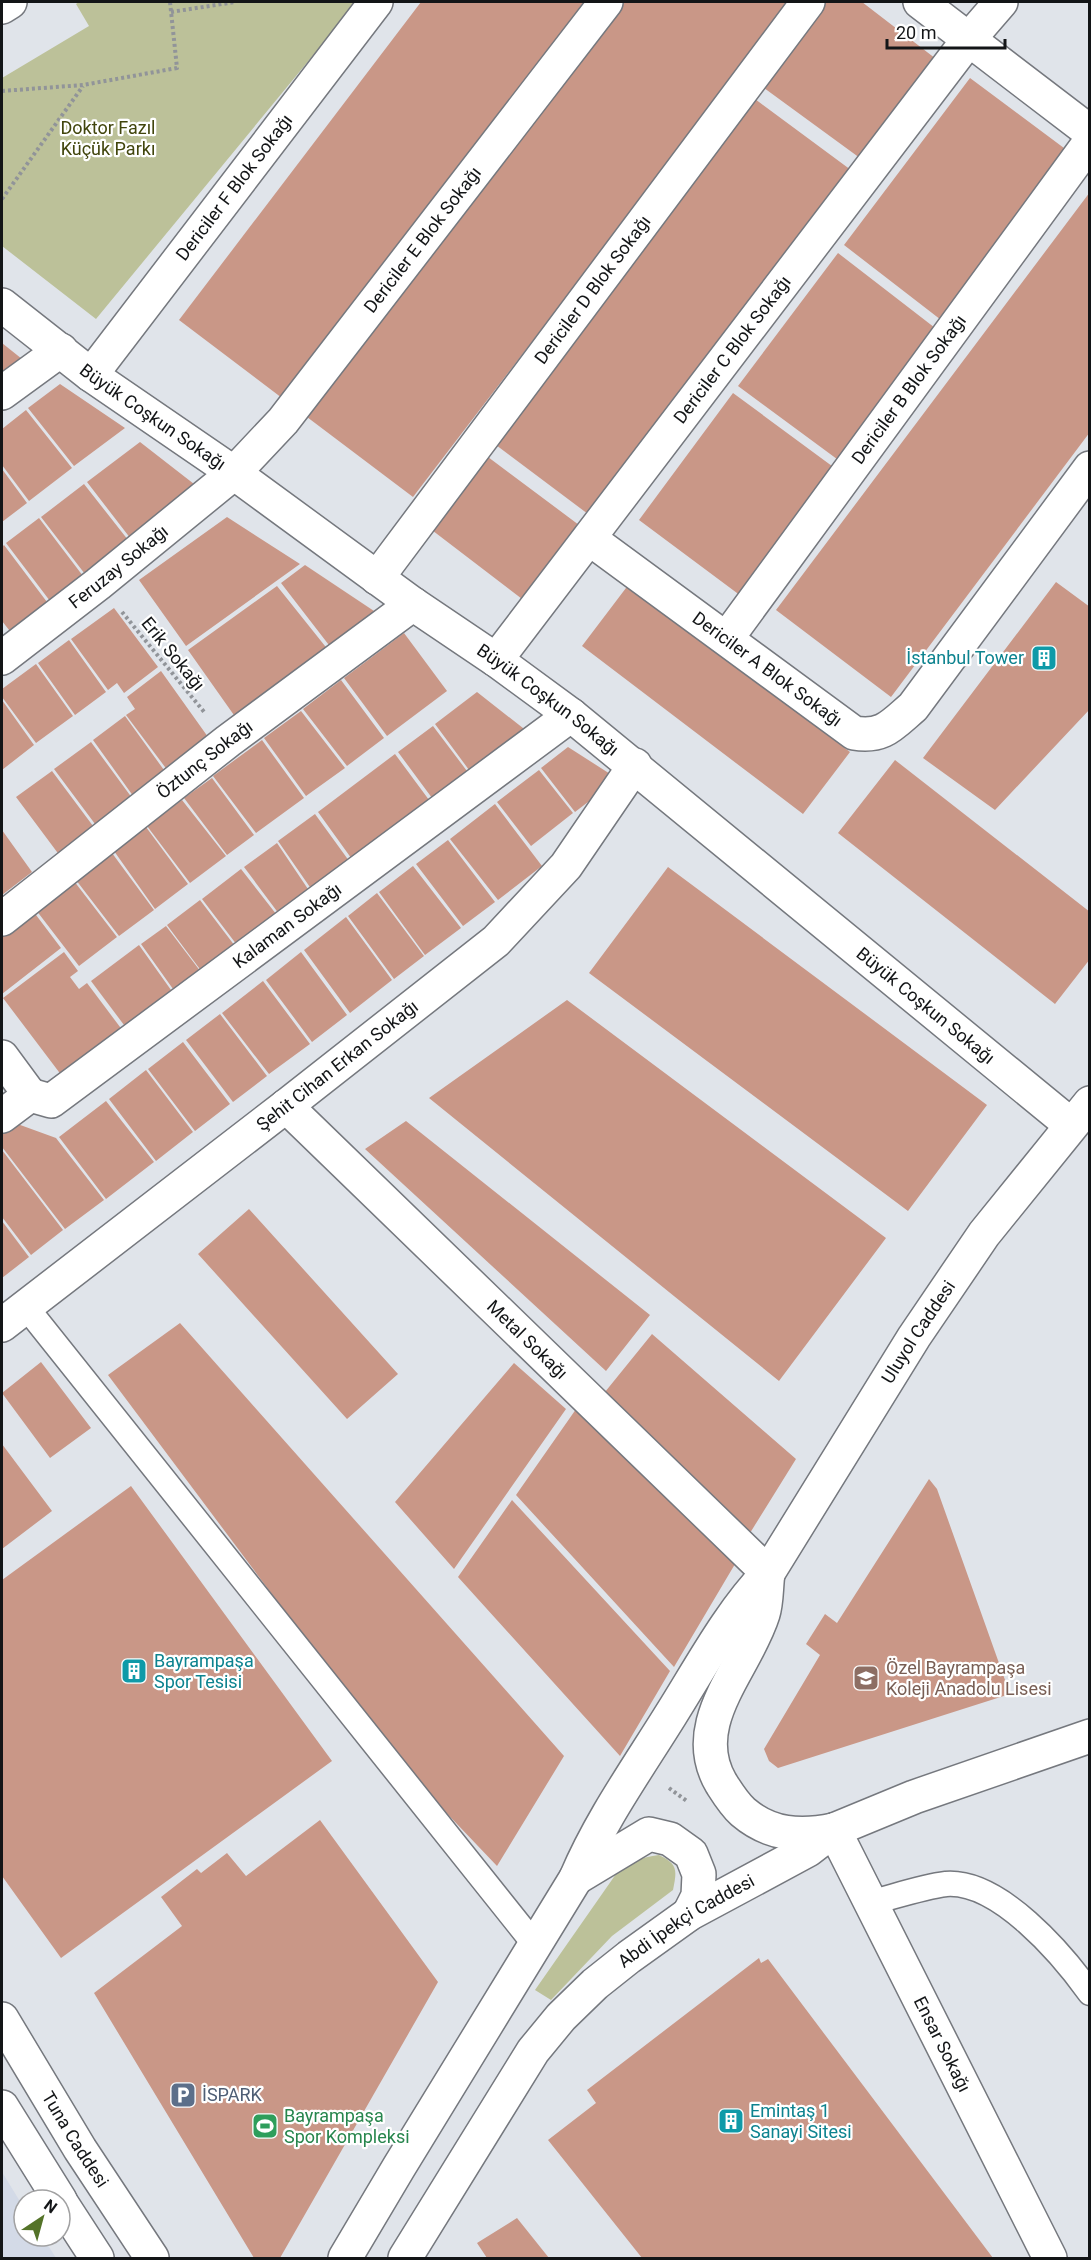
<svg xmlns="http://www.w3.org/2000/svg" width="1091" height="2260" font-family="Roboto,sans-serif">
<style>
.built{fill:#d3dae7}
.green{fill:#bcc199}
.building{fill:#c99787}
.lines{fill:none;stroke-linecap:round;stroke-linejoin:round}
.service-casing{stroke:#75787e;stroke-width:27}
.minor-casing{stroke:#75787e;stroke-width:36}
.tertiary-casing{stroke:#75787e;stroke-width:36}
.secondary-casing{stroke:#75787e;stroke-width:36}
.primary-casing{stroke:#75787e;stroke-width:36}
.path{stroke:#919499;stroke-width:4;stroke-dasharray:3 3;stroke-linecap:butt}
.service{stroke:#fff;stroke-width:24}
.minor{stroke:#fff;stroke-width:33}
.tertiary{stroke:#fff;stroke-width:33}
.secondary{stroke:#fff;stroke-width:33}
.primary{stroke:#fff;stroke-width:33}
.labels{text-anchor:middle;stroke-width:4.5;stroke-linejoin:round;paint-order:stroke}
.park-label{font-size:18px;fill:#41450c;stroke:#fff}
.street-label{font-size:18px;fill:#131517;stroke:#fff}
.culture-label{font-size:18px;fill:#0d838f;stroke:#fff;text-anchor:start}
.education-label{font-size:18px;fill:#785e54;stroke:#fff;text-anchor:start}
.service-label{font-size:18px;fill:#4e5e75;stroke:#fff;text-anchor:start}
.leisure-label{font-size:18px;fill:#27864d;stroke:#fff;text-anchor:start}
</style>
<rect width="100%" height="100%" fill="#e0e4ea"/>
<path class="built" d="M2,2172L24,2208V2236H42L56,2258H2Z"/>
<path class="green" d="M79,2H357L96,319L2,246V78L89,26L76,4Z
M659,1855C678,1864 677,1870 673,1890L612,1936L551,2000L535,1990L616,1874C630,1863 641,1857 659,1855Z"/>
<path class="building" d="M421,2H584L282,398L179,320Z
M625,2H792L413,497L307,417Z
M824,2H862L940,62L864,161L760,85Z
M970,78L1072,154L945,323L844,245Z
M751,96L855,173L592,517L488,439Z
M1090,192V432L891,697L776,610Z
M838,253L939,331L841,462L738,386Z
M2,343L32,367L2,389Z
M60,384L125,428L74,466L28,408Z
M733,393L836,469L741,596L639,520Z
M26,410L72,468L29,501L2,465V429Z
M140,442L203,491L134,543L87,482Z
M480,451L583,528L526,602L424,524Z
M2,469L27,503L2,522Z
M84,484L132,545L88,578L41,517Z
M227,517L300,564L186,646L139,580Z
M39,518L86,580L53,605L6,543Z
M4,545L50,606L13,635L2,621V547Z
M305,565L380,615L332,649L281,583Z
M1056,582L1090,607V709L995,810L923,758Z
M629,584L850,752L803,814L582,646Z
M277,586L329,651L236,718L188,650Z
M114,608L158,667L124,693L117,683L108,690L71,639Z
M404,633L447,691L387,736L344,678Z
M69,640L106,692L75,715L38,663Z
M36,664L73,716L36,743L2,697V689Z
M161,671L213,744L171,775L126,715L135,709L127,697Z
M341,680L384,738L347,766L303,709Z
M477,692L528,732L472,774L435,724Z
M2,700L34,745L2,770Z
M301,711L345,768L306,796L264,738Z
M125,716L169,777L136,800L93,740Z
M433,726L470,775L435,802L398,752Z
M262,740L304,798L256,833L213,776Z
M91,742L135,802L98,828L54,769Z
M568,747L618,779L575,812L541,768Z
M395,754L432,804L354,862L318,812Z
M895,760L1090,912V959L1055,1004L838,833Z
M539,770L573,813L531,846L497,802Z
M52,771L96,830L60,856L16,797Z
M212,778L254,835L227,855L184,798Z
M182,800L226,856L190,883L147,826Z
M495,804L542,866L498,900L450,839Z
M315,814L352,865L314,893L278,841Z
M146,827L188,884L155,909L114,851Z
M2,830L32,872L2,895Z
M448,840L495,902L463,926L416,864Z
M277,843L312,895L282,918L244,867Z
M112,853L154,910L119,936L76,880Z
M413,866L461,928L425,955L379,892Z
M668,867L987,1105L908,1211L589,973Z
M241,869L280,919L240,949L202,899Z
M74,881L117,937L79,966L36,910Z
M377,893L424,956L394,979L348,916Z
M200,900L238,950L205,976L167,925Z
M33,911L61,948L2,994V936Z
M346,917L392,980L350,1013L304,950Z
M166,926L204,976L178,996L141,944Z
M139,945L176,997L130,1033L91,981Z
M64,952L78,971L70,977L79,989L87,983L126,1035L65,1080L3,998Z
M301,952L347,1015L312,1042L266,980Z
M263,981L310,1044L269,1074L222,1013Z
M567,1000L886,1238L779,1381L429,1098Z
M220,1014L267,1076L233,1102L186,1040Z
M183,1042L230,1104L195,1131L148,1069Z
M146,1070L193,1132L156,1161L109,1099Z
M106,1101L154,1162L106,1199L59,1137Z
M406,1121L650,1315L606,1371L365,1149Z
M12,1122L56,1138L104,1200L65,1229L2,1147V1130Z
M2,1150L63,1230L31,1255L2,1217Z
M249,1209L398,1374L347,1419L198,1254Z
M2,1221L29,1257L2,1278Z
M180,1323L564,1756L497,1866L396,1760L108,1375Z
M652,1334L796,1459L750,1533L605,1392Z
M41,1362L91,1428L50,1458L2,1393Z
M514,1363L566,1409L454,1569L395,1502Z
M581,1402L738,1559L674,1667L516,1495Z
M2,1444L52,1511L2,1549Z
M929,1479L937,1489L1010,1694L778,1768L769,1761L764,1749L820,1655L806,1644L825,1614L837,1623Z
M131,1486L332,1761L61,1958L2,1876V1580Z
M512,1500L670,1671L620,1756L458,1577Z
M320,1820L438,1982L280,2258H254L94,1993L182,1926L161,1897L197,1869L201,1873L227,1853L246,1876Z
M759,1958L761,1963L768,1959L993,2258H642L548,2140L596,2103L587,2090Z
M517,2218L549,2258H487L477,2243Z"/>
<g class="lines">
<g class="service-casing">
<path id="service" d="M26,1307L536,1946
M869,1903C893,1897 922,1887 946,1884C999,1880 1062,1954 1090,1993"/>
</g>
<g class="minor-casing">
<g id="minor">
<path d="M920,2L1090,132"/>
<path id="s1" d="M91,375L376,2"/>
<path d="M2,393L61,350"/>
<path id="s2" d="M590,539L854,733C883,738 892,725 913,707L1090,468"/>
<path id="s3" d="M377,578L808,2"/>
<path id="s4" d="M727,638L1090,142"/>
<path id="s5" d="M2,658L98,584L234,473L283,421L606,2"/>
<path id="s6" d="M496,660L969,39L1001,2"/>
<path id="s7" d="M2,919L228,741L413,604"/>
<path d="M2,1057L30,1095"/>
<path id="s8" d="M30,1095L51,1101L571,715"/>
<path id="s9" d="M286,1106L768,1573"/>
<path d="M2,1116L30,1095"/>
<path id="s10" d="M2,1325L286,1106L496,941L566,866L635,765"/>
<path id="s11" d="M834,1830L1050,2258"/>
</g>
</g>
<g class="tertiary-casing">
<g id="tertiary">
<path d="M2,7L10,2"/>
<path id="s12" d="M2,305L91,375L234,473L413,604L496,660L571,715L1071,1125"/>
</g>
</g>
<g class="secondary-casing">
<g id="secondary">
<path id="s13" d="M2,2019L80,2149L152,2258"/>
<path d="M2,2107L60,2200"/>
<path d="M60,2201L97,2258"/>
</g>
</g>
<g class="primary-casing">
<g id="primary">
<path d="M768,1573C766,1586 767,1601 763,1614C746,1669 686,1723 721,1783C728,1794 734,1804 743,1812C770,1835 800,1837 834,1830"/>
<path d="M576,1878L649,1834L670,1839L691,1854L699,1874L698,1896L689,1914"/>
<path id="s14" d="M345,2258L399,2167L576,1878C600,1821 637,1769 670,1716C701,1667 728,1615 768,1573L914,1337L984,1234L1090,1103"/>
<path id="s15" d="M405,2258L533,2051L561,2017L595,1984L629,1957L689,1914L808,1850L834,1830L914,1797L1090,1736"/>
</g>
</g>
<path class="path" d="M171,12L235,2
M2,91L83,85L177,68L170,2
M2,199L83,86
M122,612L205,713
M669,1788L687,1801"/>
<use href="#service" class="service"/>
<use href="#minor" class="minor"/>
<use href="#tertiary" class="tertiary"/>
<use href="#secondary" class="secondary"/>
<use href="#primary" class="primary"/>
</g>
<defs>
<g id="building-square" transform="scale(1.35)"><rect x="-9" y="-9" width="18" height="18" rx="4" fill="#0f9aa8" stroke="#fff"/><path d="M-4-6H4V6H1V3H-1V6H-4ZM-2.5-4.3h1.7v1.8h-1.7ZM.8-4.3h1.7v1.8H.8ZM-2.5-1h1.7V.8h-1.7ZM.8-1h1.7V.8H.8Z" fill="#fff"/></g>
<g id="school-square" transform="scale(1.35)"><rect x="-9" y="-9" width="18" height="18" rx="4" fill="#8d6e63" stroke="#fff"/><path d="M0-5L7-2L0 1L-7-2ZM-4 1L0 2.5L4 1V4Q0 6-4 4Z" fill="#fff"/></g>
<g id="parking-square" transform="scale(1.35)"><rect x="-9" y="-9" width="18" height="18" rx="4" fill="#5c6f8a" stroke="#fff"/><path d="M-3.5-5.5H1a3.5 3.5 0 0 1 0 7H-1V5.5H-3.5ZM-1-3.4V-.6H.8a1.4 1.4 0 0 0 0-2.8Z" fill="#fff"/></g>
<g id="stadium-square" transform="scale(1.35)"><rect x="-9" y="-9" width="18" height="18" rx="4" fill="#2e9e5b" stroke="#fff"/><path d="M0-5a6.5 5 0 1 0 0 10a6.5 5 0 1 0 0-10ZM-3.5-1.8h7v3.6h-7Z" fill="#fff"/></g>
</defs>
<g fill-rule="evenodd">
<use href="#building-square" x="1044" y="658"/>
<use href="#building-square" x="134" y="1671"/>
<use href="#school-square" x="866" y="1678"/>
<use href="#parking-square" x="183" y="2095"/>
<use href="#building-square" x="731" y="2121"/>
<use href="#stadium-square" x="265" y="2126"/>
</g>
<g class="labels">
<g class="park-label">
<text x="108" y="134">Doktor Fazıl<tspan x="108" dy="21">Küçük Parkı</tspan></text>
</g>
<g class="street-label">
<text dy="6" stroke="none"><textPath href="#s1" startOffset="236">Dericiler F Blok Sokağı</textPath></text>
<text dy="6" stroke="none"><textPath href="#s5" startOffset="597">Dericiler E Blok Sokağı</textPath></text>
<text dy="6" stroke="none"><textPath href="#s3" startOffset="360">Dericiler D Blok Sokağı</textPath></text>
<text dy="6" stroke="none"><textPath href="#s6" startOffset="390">Dericiler C Blok Sokağı</textPath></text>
<text dy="6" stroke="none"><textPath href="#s4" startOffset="308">Dericiler B Blok Sokağı</textPath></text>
<text dy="6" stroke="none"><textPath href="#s12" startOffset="188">Büyük Coşkun Sokağı</textPath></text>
<text dy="6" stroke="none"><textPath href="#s5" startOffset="148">Feruzay Sokağı</textPath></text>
<text transform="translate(173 654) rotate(51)" y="6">Erik Sokağı</text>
<text dy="6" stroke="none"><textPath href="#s2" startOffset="220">Dericiler A Blok Sokağı</textPath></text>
<text dy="6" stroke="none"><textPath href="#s12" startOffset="674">Büyük Coşkun Sokağı</textPath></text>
<text dy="6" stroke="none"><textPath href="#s7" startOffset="258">Öztunç Sokağı</textPath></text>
<text dy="6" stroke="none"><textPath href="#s8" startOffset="316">Kalaman Sokağı</textPath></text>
<text dy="6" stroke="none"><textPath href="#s12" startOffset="1160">Büyük Coşkun Sokağı</textPath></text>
<text dy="6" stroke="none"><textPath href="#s10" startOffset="424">Şehit Cihan Erkan Sokağı</textPath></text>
<text dy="6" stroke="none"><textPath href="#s14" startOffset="1090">Uluyol Caddesi</textPath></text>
<text dy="6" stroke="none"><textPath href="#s9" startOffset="336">Metal Sokağı</textPath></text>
<text dy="6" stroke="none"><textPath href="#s15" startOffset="446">Abdi İpekçi Caddesi</textPath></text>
<text dy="6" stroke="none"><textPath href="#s11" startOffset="240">Ensar Sokağı</textPath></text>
<text dy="6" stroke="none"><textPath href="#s13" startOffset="141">Tuna Caddesi</textPath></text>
</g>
<g class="culture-label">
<text x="1024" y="664" text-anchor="end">İstanbul Tower</text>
<text x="154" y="1667">Bayrampaşa<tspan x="154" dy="21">Spor Tesisi</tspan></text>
<text x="750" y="2117">Emintaş 1<tspan x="750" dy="21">Sanayi Sitesi</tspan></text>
</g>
<g class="education-label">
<text x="886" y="1674">Özel Bayrampaşa<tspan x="886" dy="21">Koleji Anadolu Lisesi</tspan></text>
</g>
<g class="service-label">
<text x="202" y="2101">İSPARK</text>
</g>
<g class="leisure-label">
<text x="284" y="2122">Bayrampaşa<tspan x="284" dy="21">Spor Kompleksi</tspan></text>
</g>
</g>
<rect width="1091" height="2260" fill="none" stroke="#131517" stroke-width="6"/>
<g transform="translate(42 2218) rotate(36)"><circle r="28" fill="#ffffff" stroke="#a1a1a2" stroke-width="1.5"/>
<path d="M0-4.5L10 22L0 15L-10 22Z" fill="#547328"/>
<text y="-9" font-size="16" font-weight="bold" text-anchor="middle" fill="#131517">N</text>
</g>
<path d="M887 39v9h118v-9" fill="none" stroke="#131517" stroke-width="3"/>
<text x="896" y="39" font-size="18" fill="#131517" stroke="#ffffff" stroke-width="4.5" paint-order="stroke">20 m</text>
</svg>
